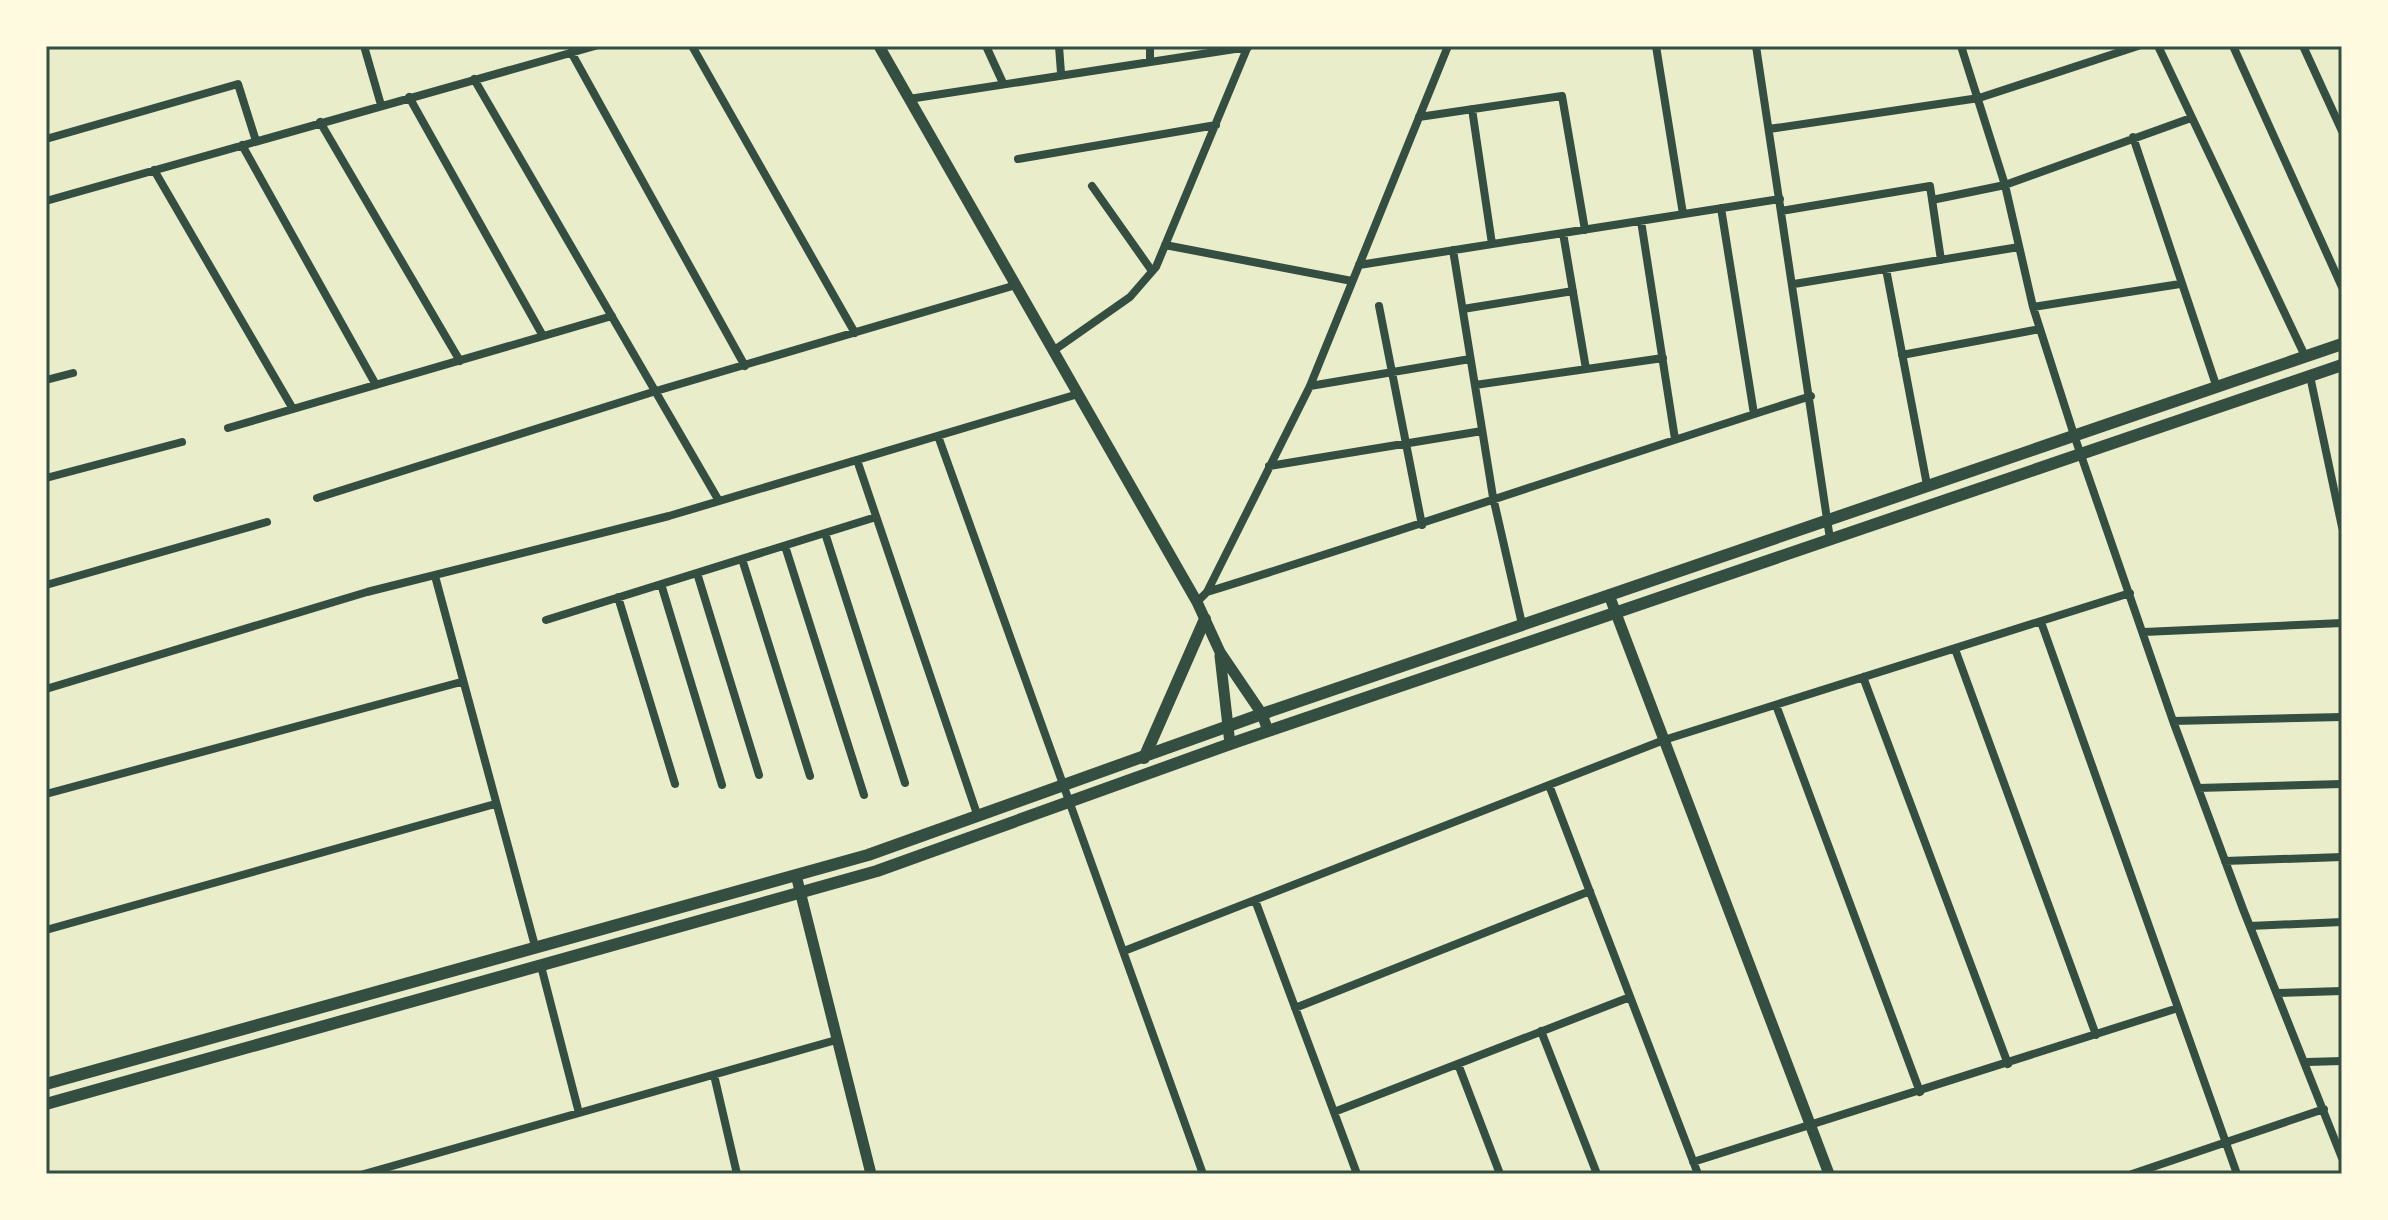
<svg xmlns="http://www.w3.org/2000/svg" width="2388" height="1220" font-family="'Source Sans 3',sans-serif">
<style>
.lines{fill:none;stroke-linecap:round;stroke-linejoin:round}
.minor{stroke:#344e41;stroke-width:8}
.tertiary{stroke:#344e41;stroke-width:11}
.secondary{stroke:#344e41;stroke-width:12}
.neatline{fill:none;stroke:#344e41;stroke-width:3}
</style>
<rect width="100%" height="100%" fill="#e9edc9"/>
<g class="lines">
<path class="minor" d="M364,46L381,105
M692,46L855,333
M986,46L1003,83
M1059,46L1061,73
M1150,46V60
M1656,46L1683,214
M1756,46L1830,539
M1961,46L2005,185L2033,307L2074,435L2173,721L2243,909L2342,1158
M2158,46L2305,356
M2233,46L2342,287
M2303,46L2342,131
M571,52L745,366
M474,79L719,501
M409,97L543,336
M909,99L1248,47
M1472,109L1492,244
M1419,117L1562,96L1585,230
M320,122L460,361
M1769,129L1979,98L2138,46
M2133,137L2217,388
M46,139L238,84L256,141
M242,145L376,385
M1018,159L1216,125
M154,170L293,409
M1092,186L1152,271
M1932,200L2005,185L2191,118
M46,201L595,46
M1721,208L1754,414
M1781,211L1930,186L1941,260
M1641,221L1675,439
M1563,233L1586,369
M1165,245L1352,281
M1453,250L1493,497L1522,624
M1359,265L1780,199
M1886,269L1927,485
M1794,284L2019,247
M1379,306L1422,525
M2033,307L2180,284
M1463,309L1573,291
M1053,351L1130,297L1156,267L1248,46
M1902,355L2040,329
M2310,376L2342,527
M46,380L73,373
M1475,385L1663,358
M1310,386L1470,359
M228,428L612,316
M938,436L1203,1174
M857,460L977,814
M1269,466L1482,431
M46,478L182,442
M317,498L656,391L1016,285
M825,533L905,783
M785,546L864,795
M742,559L810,776
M697,573L759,775
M435,576L535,946
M661,584L722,785
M46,585L267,522
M1207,592C1409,529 1609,460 1811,396
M618,597L675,784
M1197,602L1207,592L1310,386L1448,46
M546,620L876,517
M2041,622L2237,1174
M2144,632L2342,623
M1955,649L2096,1035
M1863,677L2008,1064
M46,689L367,592L669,516L1078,394
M1776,705L1920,1092
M2173,721L2342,717
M1549,785L1698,1174
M2198,788L2342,784
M46,794L461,682
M2225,861L2342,857
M1255,900L1357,1174
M2250,926L2342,922
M46,930L495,804
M1124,951L1664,740L2130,593
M541,966L579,1113
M2277,993L2342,991
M1295,1008L1590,891
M1541,1031L1597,1174
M2307,1062L2342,1061
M1458,1064L1500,1174
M714,1075L737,1174
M1334,1112L1630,997
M1693,1162L2178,1008
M364,1174L836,1040
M2132,1174L2324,1109"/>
<path class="tertiary" d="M879,46L1197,602L1220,652L1262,714L1268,731
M1609,595L1829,1174
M1220,656L1230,744
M796,875L871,1174"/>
<path class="secondary" d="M1144,758L1205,619
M46,1084L868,855L1262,714L2342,344
M46,1104L877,871L1230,744L2342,365"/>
</g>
<rect width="2388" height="1220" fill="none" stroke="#fefae0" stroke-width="96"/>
<rect x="48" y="48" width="2292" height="1124" class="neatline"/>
</svg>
